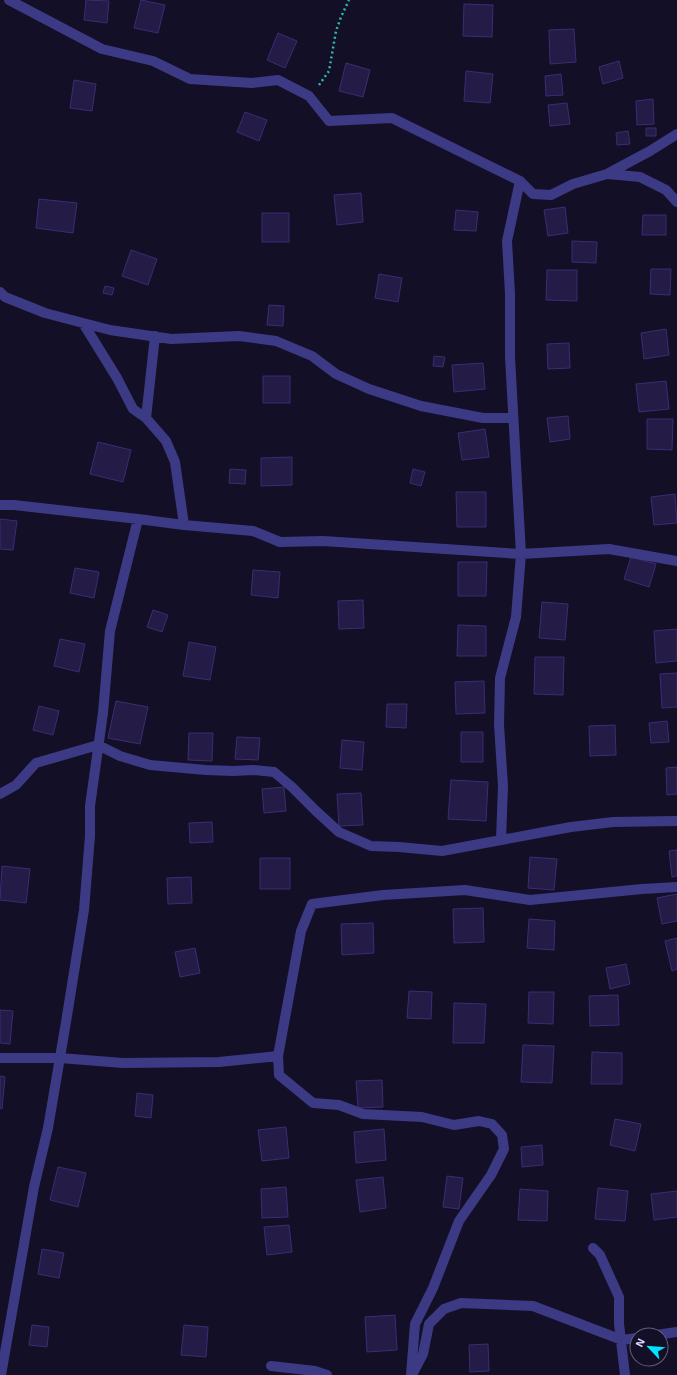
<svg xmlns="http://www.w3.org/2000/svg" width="677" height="1375" font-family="'Work Sans',sans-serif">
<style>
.building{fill:#241b47;stroke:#3b2d73}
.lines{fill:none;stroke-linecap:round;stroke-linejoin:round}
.path{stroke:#2fb8b0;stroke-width:2.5;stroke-dasharray:2 3;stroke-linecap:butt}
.minor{stroke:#3d3a85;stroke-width:10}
</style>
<rect width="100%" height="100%" fill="#130f26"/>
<path class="building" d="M86,0L109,1L107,23L84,20Z
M141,0L165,5L158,33L134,28Z
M464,4L493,5L492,37L463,36Z
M574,29L576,62L550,64L549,30Z
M278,33L297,41L285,68L267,60Z
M619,61L623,78L603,84L599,67Z
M346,63L370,70L363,97L339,91Z
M466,71L493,74L490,103L464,101Z
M561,74L563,95L546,96L545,76Z
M74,80L96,84L92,111L70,108Z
M653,99L654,124L637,125L636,101Z
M567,103L570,124L550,126L548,105Z
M245,112L267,120L259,141L237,132Z
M646,128H656V136H646Z
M628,131L630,144L617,145L616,133Z
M361,193L363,222L337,225L334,195Z
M39,199L77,203L73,233L36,228Z
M565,207L568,233L548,236L544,210Z
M456,210L478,212L476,231L454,230Z
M262,213H289V242H262Z
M643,215H666V235H642Z
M572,241L597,242L596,263L572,262Z
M131,250L157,259L148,285L122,276Z
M651,269H671L670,295L650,294Z
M547,270H577V301L546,300Z
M379,274L402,278L398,302L375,298Z
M105,286L114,288L112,295L103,293Z
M269,305L284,306L283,326L267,325Z
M666,329L669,355L644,359L641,333Z
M569,343L570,368L548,369L547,344Z
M434,356L445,357L443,367L433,366Z
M483,363L485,389L454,392L452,365Z
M263,376H290V403H263Z
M666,381L669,409L639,412L636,384Z
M568,416L570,439L550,442L547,418Z
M647,419H673L672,450L647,449Z
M485,429L489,457L462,460L458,433Z
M98,442L131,450L123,482L90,474Z
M292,457V485L261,486V458Z
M230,469L246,470L245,484L229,483Z
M413,469L425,472L421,486L410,483Z
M456,492H486V527H457Z
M675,494L677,523L654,525L651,497Z
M0,519L17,521L13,550L0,549Z
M631,557L656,564L649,587L624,579Z
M458,562H487L486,596H458Z
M75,568L99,572L94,598L70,593Z
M253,570L280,572L278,598L251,595Z
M363,600L364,628L339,629L338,601Z
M542,602L568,604L565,640L539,638Z
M153,610L168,615L162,632L147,627Z
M458,625L486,626V656H457Z
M677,629V661L656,663L654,631Z
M60,639L85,644L79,672L54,666Z
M189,642L216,647L210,680L183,676Z
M535,657H564L563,695L534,694Z
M677,673V707L662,708L660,674Z
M484,681L485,713L456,714L455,682Z
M116,701L148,707L140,744L108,738Z
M387,704H407L406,728L386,727Z
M39,706L59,711L53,735L33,730Z
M667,721L669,742L651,743L649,723Z
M615,725L616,755L590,756L589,726Z
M461,732H483V762H461Z
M189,733H213L212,761L188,760Z
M237,737L260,738L258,760L235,759Z
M342,740L364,742L362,770L340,768Z
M677,767V794L667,795L666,768Z
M451,780L488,782L486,821L448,819Z
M284,787L286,811L264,813L262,789Z
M361,793L363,825L339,826L337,794Z
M212,822L213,842L190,843L189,823Z
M677,850V876L672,877L669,851Z
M530,857L557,859L554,890L528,888Z
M260,858H290V889H260Z
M2,866L30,869L26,903L0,900Z
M191,877L192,903L168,904L167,878Z
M677,894V921L662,924L657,898Z
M483,908L484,942L454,943L453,909Z
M529,919L555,921L554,950L527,948Z
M373,923L374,953L342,955L341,924Z
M677,938V969L672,971L665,941Z
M195,948L200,973L180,977L175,952Z
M626,964L630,984L610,989L606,968Z
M409,991L432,992L431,1019L407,1018Z
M529,992H554L553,1024L528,1023Z
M618,995L619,1025L590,1026L589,996Z
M454,1003L486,1004L484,1043H453Z
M0,1010L13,1011L10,1044L0,1043Z
M523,1045L554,1046L552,1083L521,1082Z
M592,1052L622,1053V1084H591Z
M0,1076L5,1077L2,1109L0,1108Z
M382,1080L383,1107L358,1108L356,1081Z
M137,1093L153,1095L151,1118L135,1116Z
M615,1119L641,1124L635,1151L610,1145Z
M286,1127L289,1158L262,1161L258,1130Z
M384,1129L386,1160L356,1163L354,1132Z
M542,1145L543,1165L522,1167L521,1147Z
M58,1167L86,1173L78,1207L50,1200Z
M447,1176L463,1178L459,1209L443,1207Z
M383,1177L386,1208L360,1212L356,1180Z
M286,1187L288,1217L262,1218L261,1189Z
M598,1188L628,1191L625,1221L595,1219Z
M520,1189L548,1191L547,1221L518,1220Z
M677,1191V1217L654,1220L651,1194Z
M289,1225L292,1252L267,1255L264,1227Z
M42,1249L64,1253L59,1278L38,1274Z
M395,1315L397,1350L367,1352L365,1317Z
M32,1325L49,1327L47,1347L29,1345Z
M184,1325L208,1327L206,1357L181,1355Z
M488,1344L489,1371L470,1372L469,1345Z"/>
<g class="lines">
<path class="path" d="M319,85L329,71L336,31L341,17L349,0"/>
<path class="minor" d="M9,0L102,49L153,61L190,79L252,83L278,80L309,96L329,121L392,118L520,181L533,194L551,195L573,184L607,174L650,151L677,134
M608,174L640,177L666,190L677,202
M0,292L5,297L45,313L110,330L171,339L239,336L276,341L312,356L336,374L369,389L421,406L483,418H513
M83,323L117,378L133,409L146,418L166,441L175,462L184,525
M146,418L155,336
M0,505H14L138,519L184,525L253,531L280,542L323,541L521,554L609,549L677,561
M0,794L16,785L36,763L98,745L120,756L150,765L206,770L233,771L253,770L274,772L292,787L316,811L339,832L371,846L399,847L442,851L571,827L613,822L677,821
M501,840L503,786L499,725L500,678L516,617L521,554L510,357V294L507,241L520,181
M0,1058H60L123,1063L219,1062L278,1056
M593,1248L600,1255L619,1297V1324L625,1375
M656,1335L677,1332
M271,1366L315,1371L327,1375
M413,1373L423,1354L429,1324L444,1309L461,1303L533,1306L622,1340L637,1338
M1,1375L34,1187L48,1128L66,1022L84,910L90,836V806L103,713L110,631L138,519
M411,1375L415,1324L433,1288L459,1221L491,1175L504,1149L502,1135L492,1124L479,1121L454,1125L422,1117L363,1114L339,1105L313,1103L279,1075L278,1056L301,931L312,904L383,895L465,890L530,900L642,889L677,887"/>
</g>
<g transform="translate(649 1347) rotate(296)"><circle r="19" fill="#130f26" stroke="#625e7d"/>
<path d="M0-3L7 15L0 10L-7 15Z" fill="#00e5ff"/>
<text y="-6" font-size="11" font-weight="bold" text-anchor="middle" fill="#d9d4ff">N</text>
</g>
</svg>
